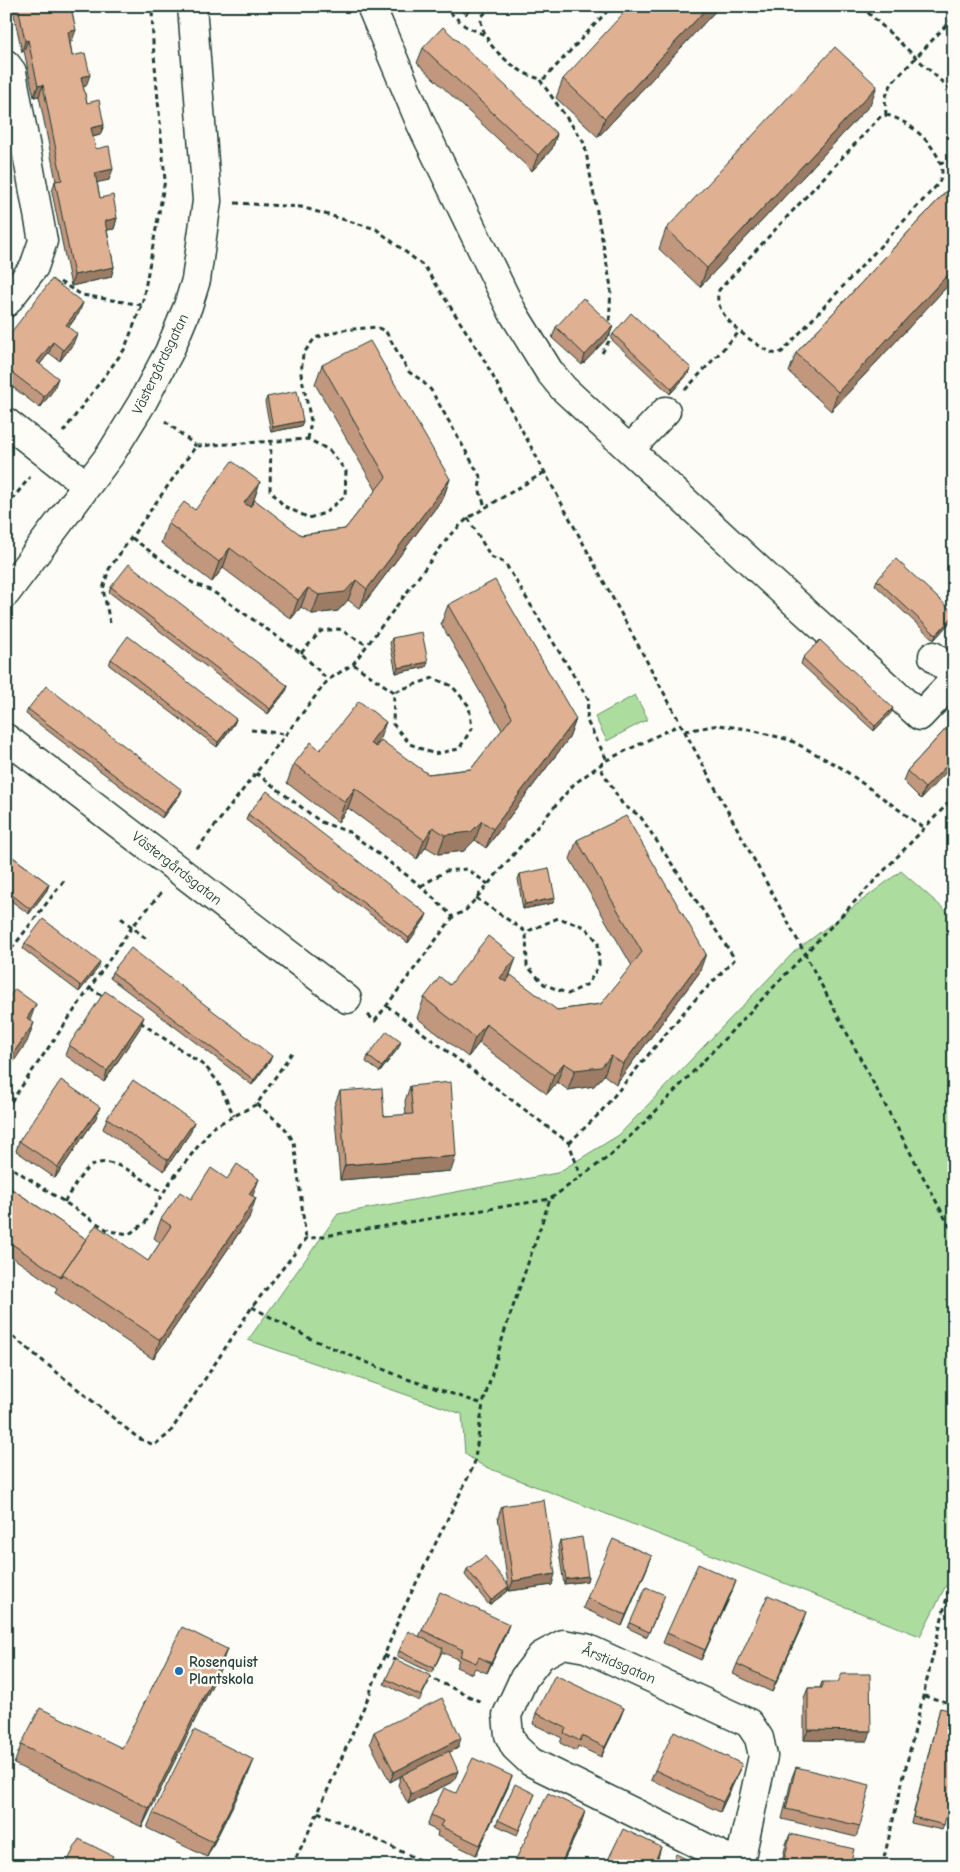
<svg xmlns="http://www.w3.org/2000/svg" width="960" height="1872" font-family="'Comic Neue',sans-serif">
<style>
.green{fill:#acdd9e;stroke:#668d69}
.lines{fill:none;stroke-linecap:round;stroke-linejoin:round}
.minor-casing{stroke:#1f3d34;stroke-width:31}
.path{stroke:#1f3d34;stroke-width:3;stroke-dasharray:5 4;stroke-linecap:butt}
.minor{stroke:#fdfcf7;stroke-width:28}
.wall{fill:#c1977e;stroke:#1f3d34}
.shaded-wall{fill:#9d7b66;stroke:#1f3d34}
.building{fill:#e0b092;stroke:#1f3d34}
.poi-dot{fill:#1f6fb2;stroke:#fdfcf7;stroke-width:2}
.labels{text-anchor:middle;stroke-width:5;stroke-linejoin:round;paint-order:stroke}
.street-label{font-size:15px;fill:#1f3d34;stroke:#fdfcf7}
.poi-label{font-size:15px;font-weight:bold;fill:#1f3d34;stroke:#fdfcf7;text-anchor:start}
</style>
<rect width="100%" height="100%" fill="#fdfcf7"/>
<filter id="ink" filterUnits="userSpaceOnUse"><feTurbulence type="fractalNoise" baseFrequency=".02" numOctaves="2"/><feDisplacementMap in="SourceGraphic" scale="10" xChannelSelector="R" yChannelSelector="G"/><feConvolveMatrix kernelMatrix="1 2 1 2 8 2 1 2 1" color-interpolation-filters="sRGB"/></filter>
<g filter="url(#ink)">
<path class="green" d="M635,695L648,719L607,741L595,717Z
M901,871L954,918V1570L920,1636L483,1466L465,1454L462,1414L248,1340L338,1214L557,1173L619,1135L794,952Z"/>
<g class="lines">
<g class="minor-casing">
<path id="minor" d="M371,6L421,124L512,311L549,371L563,388L769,579L920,716L954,680
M6,64L12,72L43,241L34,267L6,303
M6,422L86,485
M630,449L666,411
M6,593L110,455L142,403L169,352L188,306L196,280L207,201L192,6
M933,656L954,675
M6,738L347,999
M739,1864L531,1762L515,1747L509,1735L507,1715L524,1678L541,1656L563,1644L586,1648L749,1723L759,1738L763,1756L739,1866"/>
</g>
<path class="path" d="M443,6L465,26L485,35
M492,6L483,15L481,21C482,29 486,36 490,43C498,56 530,82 545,78L612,6
M861,6L954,93
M540,80L583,141L585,147L611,287L609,327
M886,115C908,119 941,148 942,172C942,175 940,180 939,183L782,352L776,354L770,352C752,342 710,315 719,290L881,116Z
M886,115L885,98L892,83L954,17
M939,163L954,160
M235,203L301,207L376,229L425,267L483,358L805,954L954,1235
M60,282L82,295L142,305
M602,353L609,341V334
M685,390L740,331
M165,421L196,446
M63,432L124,350L142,305L165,180L153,43L152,6
M308,439L311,421L301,374L303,354L315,338L341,330L377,327L386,332L409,372L421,380L431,390L481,478L479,488L485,507
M6,507L30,477
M468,518L491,557L505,563L588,699L587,721L607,760
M132,538L193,583L212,591L301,653L328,680
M110,623L103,589L109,569L196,446L308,439L329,450L346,471L345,496L325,513L309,518L284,506L270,490L271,441
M301,653L321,631L339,629L367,645
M353,664L394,692L393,724L410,744L434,754L459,749L472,728L469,706L452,686L433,678L394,692
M251,730L286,734
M685,731L719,725L747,729L790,740L840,767L924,828
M256,773L321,822L349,832L421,886L453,917
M197,849L328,680L353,664L450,535L468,518L545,472
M421,886L446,871L467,869L488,884
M476,898L526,932L527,966L544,984L568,994L588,984L599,965L598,942L585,927L558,918L526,932
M121,918L149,941
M6,956L66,878
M90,988L104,997
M387,1006L569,1143L581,1177
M368,1015L375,1021L453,917L466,910L574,784L607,760L681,724
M140,1022L206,1067L218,1082L234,1116
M257,1104L284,1127L294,1142L306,1239
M6,1109L132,927L162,892
M569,1143L599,1114L689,1006L735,959L640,816L623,805L599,766
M6,1164L109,1231L129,1234L145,1223L170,1182L213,1127L257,1104L293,1051
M64,1202C71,1192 78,1178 87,1169C109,1149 144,1181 163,1193
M252,1307L309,1338L404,1378L483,1404
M6,1331L138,1438L154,1445L169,1434L252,1307L306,1239L550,1199L611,1155L654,1113L954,797
M384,1655L397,1661
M427,1676L483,1703
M924,1696L954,1704
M318,1812L432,1866
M292,1866L318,1812L367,1700L399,1618L474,1465L483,1404L505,1330L550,1199
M882,1866L954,1568"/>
<use href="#minor" class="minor"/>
</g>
<path class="wall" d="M12,6H59L60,11L72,41H70L72,56L86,86H83L87,103L104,125L100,135L93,137L96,149L109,180L97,182L100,198L117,218L114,229L107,230L114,267L111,277L71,286L52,192L55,181H56L39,96L34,97L24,51L22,52Z
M457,6H474L466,15Z
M720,6L598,137L556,98L563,79Z
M423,48L557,134L552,149L532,171L417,63Z
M870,105L700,287L659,249L666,229Z
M954,183V279L831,411L789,372L796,353Z
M79,313L69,327L73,344L60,361L49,353L40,364L54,389L40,408L6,382V339Z
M613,326L609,336L582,365L552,338L556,327Z
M613,334L691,368L689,373L670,394L611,339Z
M322,365L450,479L443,498L360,609L348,600L338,611L312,614L301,607L291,619L223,568L212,582L161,543L168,523L260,482L253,502L249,506L301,535L345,529L376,490L315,384Z
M267,397L303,421L301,426L271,432L265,402Z
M954,448V468L949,463Z
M877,580L954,613L953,619L934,640L875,585Z
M111,587L288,686L286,691L268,714L109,592Z
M448,605L576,719L569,738L486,848L475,840L464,851L438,854L426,847L417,859L348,808L338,822L287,783L294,764L379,741L375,746L428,774L471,769L502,730L441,624Z
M392,638L426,667L396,673L390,643Z
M803,658L891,713L874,731L801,664Z
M111,659L236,719L234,724L217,747L109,665Z
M28,709L182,790L180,795L162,818L26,714Z
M954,720L921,799L903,781L907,771Z
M248,814L425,919L408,943L246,820Z
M577,840L699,973L616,1084L604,1075L594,1086L568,1090L557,1082L547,1094L479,1043L468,1057L417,1018L424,998L450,985L516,958L509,977L505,982L557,1010L601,1004L632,966L570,859Z
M6,852L49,884L47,890L29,914L6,897Z
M520,874L553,903L523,909L518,879Z
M25,943L98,968L79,992L23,949Z
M112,972L270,1061L252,1085L110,978Z
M140,1028L104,1082L65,1055L69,1045Z
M399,1047L380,1072L366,1062L368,1056Z
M410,1086L451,1171L340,1180L334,1106L340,1091L384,1116L406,1115L405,1101Z
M96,1118L55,1178L16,1151L19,1141Z
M107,1118L190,1133L164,1171L103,1129Z
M6,1185L86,1239L148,1261L160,1243L154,1238L161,1219L191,1199L252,1196L249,1218L153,1359L55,1293L57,1288L6,1253Z
M502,1506L552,1585L509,1591L508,1588L507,1592L489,1605L465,1575L467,1569L508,1585L498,1517Z
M560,1541L588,1576L587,1581L564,1584L558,1546Z
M648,1566L622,1626L583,1608L587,1598Z
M732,1592L701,1660L663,1643L667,1633Z
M663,1601L647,1637L628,1628L630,1623Z
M803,1623L772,1692L733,1674L737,1664Z
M509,1624L505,1635L487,1673L475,1668L472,1674L456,1667L459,1660L442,1652L432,1673L397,1656L399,1651L419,1637L422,1630Z
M220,1669L142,1827L14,1764L21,1745L122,1748Z
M386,1679L429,1682L419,1701L384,1684Z
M822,1682L868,1741L804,1740V1698L808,1688H820Z
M624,1708L620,1718L601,1757L578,1746L576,1751L560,1743L562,1738L533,1724L536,1713Z
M940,1708L944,1825L942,1830L911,1823Z
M374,1732L458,1748L449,1752L454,1781L408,1804L398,1785L401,1776L390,1782L370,1743Z
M796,1767L860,1826L856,1837L782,1819L792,1777Z
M655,1770L738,1774L720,1812L651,1780Z
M248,1775L207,1857L147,1828L153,1813Z
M508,1787L476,1855L437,1836L438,1831L427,1826L431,1815L456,1793Z
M535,1794L517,1835L496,1825L498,1820Z
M582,1822L561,1866H514L515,1861Z
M790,1834L850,1866H781L786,1844Z"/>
<path class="shaded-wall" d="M469,6H474L466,15Z
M709,6H720L598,137L605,118Z
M76,30L72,41L64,43L68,32Z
M28,40L24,51L22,52L25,41Z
M90,75L86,86L78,88L81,77Z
M43,85L39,96L34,97L38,86Z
M877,86L870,105L700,287L707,268Z
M104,125L100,135L87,138L91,128Z
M557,134L552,149L532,171L538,155Z
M113,169L109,180L91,184L95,173Z
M117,218L114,229L101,231L105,221Z
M114,267L111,277L71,286L74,275Z
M954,268V279L831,411L838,392Z
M83,303L79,313L62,335L66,325Z
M613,326L609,336L582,365L585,355Z
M77,334L73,344L60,361L63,350Z
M53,342L49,353L33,373L37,362Z
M691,368L689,373L670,394L672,389Z
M58,378L54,389L40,408L44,397Z
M303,421L301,426L271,432L273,427Z
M450,479L443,498L360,609L367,589Z
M260,482L253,502L237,522L244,503Z
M230,548L223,568L212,582L219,562Z
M356,580L348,600L338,611L312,614L319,595Z
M308,588L301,607L291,619L298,600Z
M954,615L953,619L934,640L936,635Z
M428,662L426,667L396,673L398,668Z
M288,686L286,691L268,714L270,709Z
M893,708L891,713L874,731L875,726Z
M236,719L234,724L217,747L218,742Z
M576,719L569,738L486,848L493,829Z
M386,722L379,741L363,762L370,743Z
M954,758V764L921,799L925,788Z
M355,788L348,808L338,822L345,802Z
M182,790L180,795L162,818L164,813Z
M482,821L475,840L464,851L438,854L445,835Z
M433,827L426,847L417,859L424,840Z
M49,884L47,890L29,914L30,909Z
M555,898L553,903L523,909L525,904Z
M427,914L425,919L408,943L409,938Z
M706,954L699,973L616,1084L623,1064Z
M516,958L509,977L493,997L500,978Z
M100,962L98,968L79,992L81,986Z
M36,1004L29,1023L27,1018Z
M144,1017L140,1028L104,1082L107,1071Z
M34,1023L27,1042L6,1073V1064Z
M486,1024L479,1043L468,1057L475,1038Z
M401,1041L399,1047L380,1072L382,1067Z
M272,1056L270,1061L252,1085L254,1080Z
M611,1056L604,1075L594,1086L568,1090L575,1070Z
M564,1063L557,1082L547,1094L554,1075Z
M100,1107L96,1118L55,1178L58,1167Z
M194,1122L190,1133L164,1171L168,1160Z
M456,1156L451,1171L340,1180L345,1165Z
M259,1179L252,1198L249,1194Z
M256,1198L249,1218L153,1359L160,1340Z
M652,1556L648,1566L622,1626L626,1615Z
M555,1574L552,1585L509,1591L513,1581Z
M588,1576L587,1581L564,1584L566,1579Z
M736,1581L732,1592L701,1660L705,1650Z
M509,1586L507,1592L489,1605L491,1600Z
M807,1612L803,1623L772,1692L776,1682Z
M509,1624L505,1635L487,1673L491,1663Z
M227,1649L220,1669L142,1827L149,1808Z
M624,1708L620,1718L601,1757L605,1747Z
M808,1730L871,1731L868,1741L804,1740Z
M461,1738L458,1748L403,1776L402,1775L401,1776L390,1782L394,1772Z
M254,1760L248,1775L207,1857L213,1842Z
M742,1764L738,1774L720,1812L723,1802Z
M458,1771L454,1781L408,1804L411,1794Z
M512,1776L508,1787L476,1855L480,1845Z
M585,1811L582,1822L561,1866H560Z
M661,1847L658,1858L654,1866H653Z"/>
<path class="building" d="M18,6H59L60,11L71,8L76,30L68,32L72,56L85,53L90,75L81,77L87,103L99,100L104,125L91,128L96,149L109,146L113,169L95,173L100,198L113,195L117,218L105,221L114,267L74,275L55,181L62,180L43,85L38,86L28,40L25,41Z
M630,6H709L605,118L563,79Z
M443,27L557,134L538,155L423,48Z
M835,47L877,86L707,268L666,229Z
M954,183V268L838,392L796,353Z
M52,279L83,303L66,325L77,334L63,350L53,342L37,362L58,378L44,397L6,368V339Z
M583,298L613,326L585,355L556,327Z
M631,313L691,368L672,389L613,334Z
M370,341L450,479L367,589L356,580L345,592L319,595L308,588L298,600L230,548L219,562L168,523L184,502L195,510L232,461L260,482L244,503L250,507L255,500L301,535L345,529L386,477L322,365Z
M297,391L303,421L273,427L267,397Z
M896,559L954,613V615L936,635L877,580Z
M129,564L288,686L270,709L111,587Z
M495,580L576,719L493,829L482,821L471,832L445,835L433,827L424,840L355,788L345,802L294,764L311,742L320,750L359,701L386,722L370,743L376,747L381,740L428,774L471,769L512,717L448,605Z
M422,632L428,662L398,668L392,638Z
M128,636L236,719L218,742L111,659Z
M820,640L893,708L875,726L803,658Z
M46,686L182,790L164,813L28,709Z
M954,720V758L925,788L907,771Z
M267,791L427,914L409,938L248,814Z
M626,816L706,954L623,1064L611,1056L601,1067L575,1070L564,1063L554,1075L486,1024L475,1038L424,998L440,977L450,985L488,936L516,958L500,978L506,982L511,975L557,1010L601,1004L642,952L577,840Z
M6,852L49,884L30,909L6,890Z
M549,868L555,898L525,904L520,874Z
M43,919L100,962L81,986L25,943Z
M131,948L272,1056L254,1080L112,972Z
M15,989L36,1004L27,1018L34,1023L6,1064V1001Z
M105,991L144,1017L107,1071L69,1045Z
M387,1031L401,1041L382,1067L368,1056Z
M61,1080L100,1107L58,1167L19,1141Z
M133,1080L194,1122L168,1160L107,1118Z
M451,1082L456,1156L345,1165L340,1091L382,1088L384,1116L413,1114L410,1086Z
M237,1164L259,1179L249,1194L256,1198L160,1340L62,1274L96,1225L148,1261L171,1226L161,1219L180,1192L191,1199L211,1168L227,1179Z
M6,1185L86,1239L62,1274L61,1277L6,1240Z
M544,1500L555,1574L513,1581L502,1506Z
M582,1537L588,1576L566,1579L560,1541Z
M613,1539L652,1556L626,1615L587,1598Z
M485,1556L509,1586L491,1600L467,1569Z
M698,1564L736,1581L705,1650L667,1633Z
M646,1587L665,1595L649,1632L630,1623Z
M440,1592L509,1624L491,1663L479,1657L476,1663L460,1656L463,1650L422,1630Z
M768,1595L807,1612L776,1682L737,1664Z
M182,1627L227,1649L149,1808L21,1745L40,1708L122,1748Z
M408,1631L443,1648L434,1668L399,1651Z
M395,1659L431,1676L421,1696L386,1679Z
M842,1674H870L871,1731L808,1730V1688H822V1682H838Z
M555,1675L624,1708L605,1747L582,1736L580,1741L564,1733L566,1728L536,1713Z
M442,1698L461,1738L394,1772L374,1732Z
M940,1708L954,1711V1785L944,1825L913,1817Z
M194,1730L254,1760L213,1842L153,1813Z
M674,1731L742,1764L723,1802L655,1770Z
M449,1751L458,1771L411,1794L402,1775Z
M473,1758L512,1776L480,1845L440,1826L443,1821L431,1815L444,1788L456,1793Z
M796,1767L870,1785L860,1826L786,1809Z
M515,1784L535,1794L519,1830L498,1820Z
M548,1793L585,1811L560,1866H525L515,1861Z
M623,1829L661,1847L653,1866H605Z
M790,1834L854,1849L850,1866H783Z
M79,1839L113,1856L108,1866H65Z
M676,1854L700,1866H671Z"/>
</g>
<circle class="poi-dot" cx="179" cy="1671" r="5"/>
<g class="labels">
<g class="street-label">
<text transform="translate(160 364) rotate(-64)" y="5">Västergårdsgatan</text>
<text transform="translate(177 868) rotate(38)" y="5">Västergårdsgatan</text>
<text transform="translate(619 1664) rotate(23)" y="5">Årstidsgatan</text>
</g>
<g class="poi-label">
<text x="189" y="1667">Rosenquist<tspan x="189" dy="17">Plantskola</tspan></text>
</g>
</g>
<rect width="960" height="1872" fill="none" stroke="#fdfcf7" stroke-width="25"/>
<rect x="12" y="12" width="935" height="1847" fill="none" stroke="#1f3d34" stroke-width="2" filter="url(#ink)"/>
</svg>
